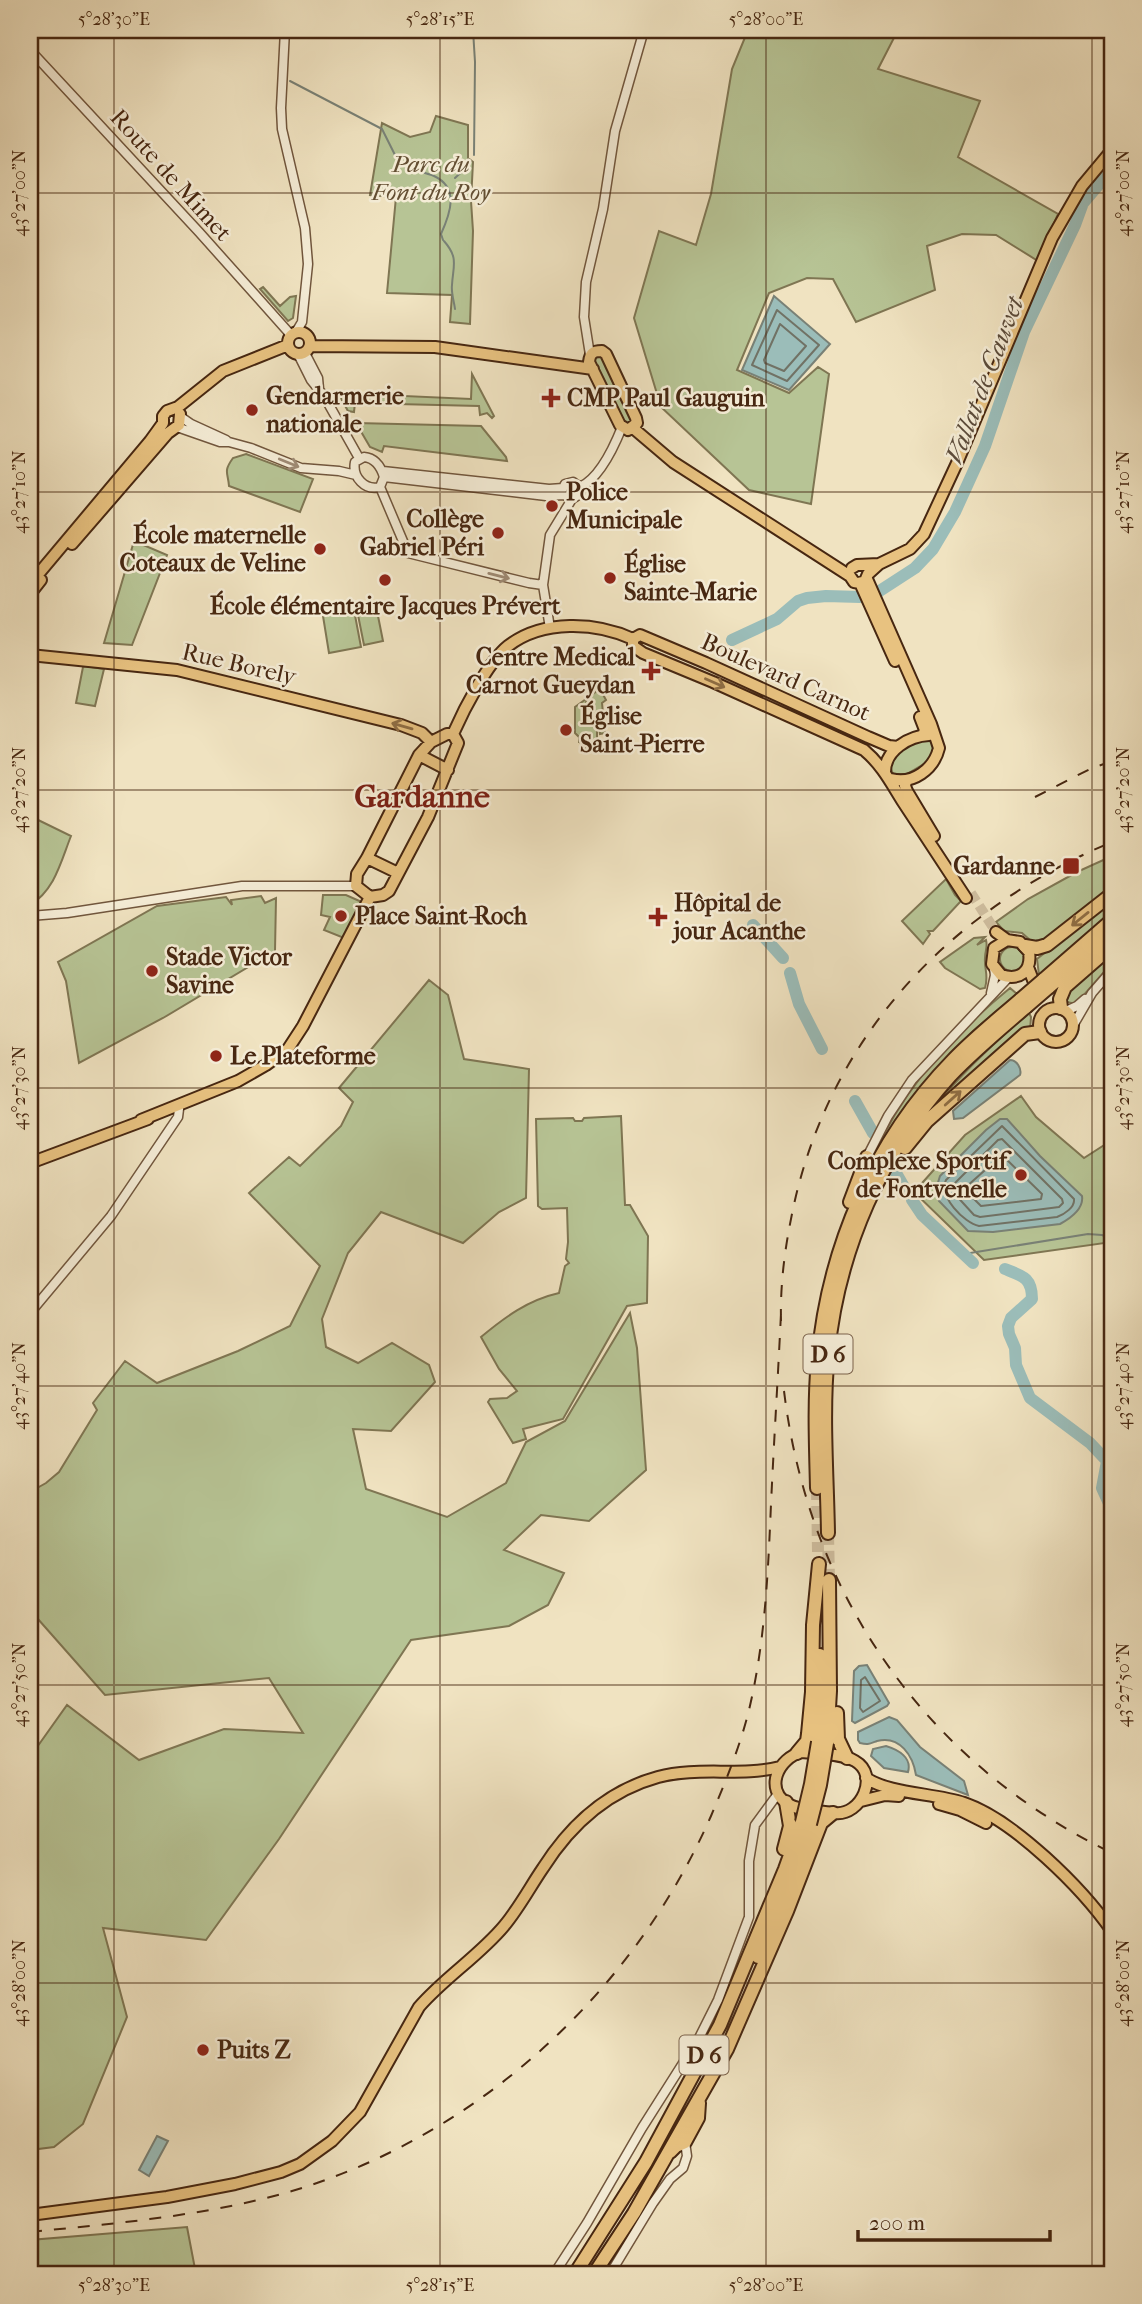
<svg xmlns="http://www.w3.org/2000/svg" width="1142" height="2304" font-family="'IM FELL French Canon',serif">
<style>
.green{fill:#b7c495;stroke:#7f7653;stroke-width:2}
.water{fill:#9bbdb9;stroke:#798176;stroke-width:2}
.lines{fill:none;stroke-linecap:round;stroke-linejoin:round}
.shore{stroke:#717265;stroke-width:2}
.stream{stroke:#798176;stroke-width:2}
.river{stroke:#9bbdb9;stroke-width:12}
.major-tunnel{stroke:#cebd9e;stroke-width:10;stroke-dasharray:10 5;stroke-linecap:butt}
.highway-tunnel{stroke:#cebd9e;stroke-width:12;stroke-dasharray:12 6;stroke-linecap:butt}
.minor-casing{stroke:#71563d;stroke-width:11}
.major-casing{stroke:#472711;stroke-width:14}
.highway-casing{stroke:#472711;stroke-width:16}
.minor{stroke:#f5edd7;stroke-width:8}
.major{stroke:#e8c280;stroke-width:10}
.highway{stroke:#e8c280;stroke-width:12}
.rail{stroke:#472711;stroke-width:2;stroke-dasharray:12 12;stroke-linecap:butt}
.highway-bridge-casing{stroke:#472711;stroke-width:16;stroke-linecap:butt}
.highway-bridge{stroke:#e8c280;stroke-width:12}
.oneway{stroke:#9e8a74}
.oneway2{stroke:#8f6d43}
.ticks{fill:none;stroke:#472711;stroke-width:2;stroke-opacity:0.45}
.poi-dot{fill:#8f2418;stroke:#f5edd7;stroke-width:2.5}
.labels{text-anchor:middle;stroke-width:5;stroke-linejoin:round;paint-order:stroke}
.shield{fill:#f5edd7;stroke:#7b624c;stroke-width:2}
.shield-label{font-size:23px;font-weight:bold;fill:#472711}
.park-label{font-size:24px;font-style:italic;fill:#634e32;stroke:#f5edd7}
.street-label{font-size:24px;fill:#472711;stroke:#f5edd7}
.poi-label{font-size:24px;font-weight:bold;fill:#472711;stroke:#f5edd7;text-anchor:start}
.water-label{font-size:26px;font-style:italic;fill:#5c4c3b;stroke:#f5edd7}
.district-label{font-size:32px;font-weight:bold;fill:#7a1f14;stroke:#f5edd7}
.neatline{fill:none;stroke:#472711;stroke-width:2.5}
.ticks-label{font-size:18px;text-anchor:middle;fill:#472711}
</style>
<rect width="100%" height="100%" fill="#f0e3c1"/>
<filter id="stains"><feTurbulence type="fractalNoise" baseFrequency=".00286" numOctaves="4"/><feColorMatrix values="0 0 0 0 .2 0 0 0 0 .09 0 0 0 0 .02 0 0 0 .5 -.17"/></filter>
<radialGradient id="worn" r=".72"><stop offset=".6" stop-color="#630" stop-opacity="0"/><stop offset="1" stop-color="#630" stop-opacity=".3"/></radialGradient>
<path class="green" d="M748,30H898L878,69L980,101L958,157L1058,214L1038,261L996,235L962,234L927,246L935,290L856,322L833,279L807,278L769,293L737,370L789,393L818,367L829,374L811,504L749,490L661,407L634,318L659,231L696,245L711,194L732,69Z
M436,116L468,125V158L473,162L471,201L473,231L470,324L450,322L452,295L387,293L396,197L370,195L382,123L410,137L430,132Z
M263,287L280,306L290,297L296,296L293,318L288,321L260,289Z
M597,356H603L632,416L631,424H624L595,364L594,360Z
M472,374L494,416L492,418L487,413L480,415L479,406L355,403L354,412L348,411L338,393L471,399Z
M356,423L481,426L506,457L507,461L384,446L382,452L370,447Z
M246,454L313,479L300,512L229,486C228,472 223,472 233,458Z
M134,541L167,555L132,645L104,643Z
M376,606L383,641L364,645L357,610Z
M354,610L361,647L329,653L323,616Z
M85,666L104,669L95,706L76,703L83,667Z
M600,689L606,700L602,703L605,733L600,734L599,727L588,709L587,698Z
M586,699L587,711L597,728V752L585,751V744L579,742V737L575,733V707Z
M926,740L932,741L935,744L929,761L907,774H893L890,767C895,751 910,743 926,740Z
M30,816L71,836C61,861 55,890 30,905Z
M1112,856V891L1043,944L1030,940L1022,933L1004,931L996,922L1028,899L1077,872Z
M946,879L955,895L961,901L933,931H928L930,934L923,944L902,921Z
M323,895H346L364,903L344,938L324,930L330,917L321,915Z
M261,896L265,903L276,898L275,951L163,1018L79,1063L66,981L58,962L157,906L226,897L232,905L231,900Z
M1112,899V912L1039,975L1037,959Z
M985,937L977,945L986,940C988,948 985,950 985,958C984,969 989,975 985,988L980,989L945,968L940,962L974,938Z
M1000 959a12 12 0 1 1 24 0a12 12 0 1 1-24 0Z
M1112,952V963L1076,1004L1067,1002L1065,993Z
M429,980L448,995L464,1059L529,1069L526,1198L499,1212L463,1243L381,1212L348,1253L322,1319L326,1347L358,1363L392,1343L429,1365L435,1382L391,1431L353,1429L366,1489L447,1517L506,1483L526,1442L565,1421L630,1313L637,1348L646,1470L589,1521L541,1515L504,1550L564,1573L548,1605L509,1626L411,1640L279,1839L206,1940L103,1928L127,2017L83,2124L54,2147L30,2150V1757L67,1705L139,1760L224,1729L303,1733L269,1678L105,1695L30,1610V1492L46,1483L59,1472L97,1410L93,1403L125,1361L157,1383L238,1351L290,1326L320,1266L249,1193L289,1157L300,1166L341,1126L353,1102L339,1088Z
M1010,988L1017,994L973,1031L933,1073L885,1138L883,1136C914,1076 958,1031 1010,988Z
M1029,1013L1031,1017L1030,1030L920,1125C951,1083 989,1047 1029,1013Z
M1021,1096L1036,1117L1084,1158L1112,1140V1242L984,1260L914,1192L965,1135Z
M621,1116L625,1205H630L648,1236L647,1303L627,1306L563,1419L523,1429L526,1439L513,1443L488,1402L490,1399L507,1398L517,1391L499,1369L481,1337C505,1317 528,1300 559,1293L565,1266L569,1263L566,1259L568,1242L567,1208L542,1209L538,1206L536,1119L573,1118L575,1121H582L584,1118Z
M187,2227L196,2274H30V2240Z"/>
<path class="water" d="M774,296L830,344L789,390L742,370Z
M1010,1060C1017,1060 1022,1069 1020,1075L963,1118L954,1119L953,1111Z
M1000,1119H1007L1040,1156L1082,1196C1084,1209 1071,1218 1060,1224L993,1232L968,1231L939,1201L936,1189L940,1176L986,1130Z
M867,1665L889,1703L887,1706L855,1723L852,1721L854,1671L859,1666Z
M889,1717L897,1720L920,1747L964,1781L968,1795L916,1775C913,1756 900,1735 877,1741C869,1744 868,1745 860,1743L858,1740V1732Z
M886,1746C899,1750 912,1758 908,1772L884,1768L871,1756L873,1749Z
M157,2136L168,2141L149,2176L139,2170Z"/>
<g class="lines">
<path class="shore" d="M777,310L819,345L787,381L752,365Z
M780,324L806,346L784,371L765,363L764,360Z
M1002,1126L1074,1199C1075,1207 1065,1214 1057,1217L979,1226C964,1223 938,1196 946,1180Z
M1002,1139L1062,1199L1063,1203L1059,1207L980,1217L974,1215L953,1192V1185L998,1140Z
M1002,1155L1042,1194L1041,1199L981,1206L966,1191V1187Z
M865,1677L880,1701L863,1712L860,1708L861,1680Z"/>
<path class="stream" d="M473,30L475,62L474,155
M290,81L382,129L397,159L404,166
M407,167C416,172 425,172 434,176C460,188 450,214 441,234L443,240
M455,178L469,165
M444,241C459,258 453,266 452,285C451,293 454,301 455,309
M964,1254L1088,1234L1102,1235L1112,1239"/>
<path class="river" d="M878,592L915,568L933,549L955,512L985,446L1024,332L1075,225L1083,203L1112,169
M732,640L777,619L798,601L807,598L826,596L860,597
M753,925L783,958
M790,973L799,1004L822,1049
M855,1101L873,1133
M896,1173L904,1187
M912,1200L922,1215L973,1263
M1005,1269C1023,1276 1032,1278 1032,1299L1011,1318L1008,1326L1009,1334L1015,1348L1016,1365L1030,1398L1090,1443L1107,1461L1102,1488L1112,1510"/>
<path class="major-tunnel" d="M971,893L996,932"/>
<path class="highway-tunnel" d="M817,1488L818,1552
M828,1533L829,1580"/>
<g class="minor-casing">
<path id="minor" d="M285,30L281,108L282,129L305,228L308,264L302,322L296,332
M30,50L199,232L291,335
M305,353L318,378L319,389
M298,354L311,380L324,396L359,458
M590,355L584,317L586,282L603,209L615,131L644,30
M181,417L191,424L226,440
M177,427L220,442H229L251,448L301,468L339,471L356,475
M364,457C375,458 381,467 384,477L380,487C365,491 352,477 355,462Z
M383,471L549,489L563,488
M384,477L546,496L564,495L572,499L580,494V487
M380,487L408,553L529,583L543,585
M580,487C600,478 614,447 622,427
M563,488L565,484L573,482L580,487
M550,628L543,585L550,535L572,499
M30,916L67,913L242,886H356
M991,993L995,975L994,969
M1066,1011L1077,1006L1085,999
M1074,1024L1092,993L1112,970
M867,1157L888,1116L912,1080L1008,978
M30,1313L111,1216L178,1117L179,1109
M554,2274L587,2223L642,2128L699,2038L718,2000L749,1917V1861L755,1825L777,1795
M610,2274L653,2203L670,2179L683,2168L687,2156L685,2142"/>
</g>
<g class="major-casing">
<path id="major" d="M288 343a11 11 0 1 1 22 0a11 11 0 1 1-22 0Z
M311,346L435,347L593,369
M602,351L606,354L636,418L637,423L628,430L620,425L589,362C590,353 593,351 602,351Z
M633,428L673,462L850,576L854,582L860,583
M72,544L168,433L179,425L180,414
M852,568L857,565L879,564
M867,579L931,724L939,748C934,769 913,785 891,779
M860,583L865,581L868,574L879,564L910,549L924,534L957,463L1052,238L1082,186L1112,150
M860,583L895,661
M30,584L150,441L163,423V416L167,411L178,407L223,371L288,345
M30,594L41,580
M633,639V646L643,653L713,682L864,750C882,765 891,783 903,802C924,834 945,866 966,898
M633,639L640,635L706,663L868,737L889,746L898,747
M30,655L177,670L401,725L422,733L431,742
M920,717L925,730L923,735
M447,734H453L458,743L428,817L389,891L383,895L370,897L356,886L357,874L367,858L419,755L431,742Z
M453,734C464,709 488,662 508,646C543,619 596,622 633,639
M419,755L448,770
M885,772C885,750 909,736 929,735
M906,781L905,786L907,791L934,836
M367,858L398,873
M996,932L1007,940L1020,942L1029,952C1032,972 1019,981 1001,975L992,964L994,948L1007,940
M1028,967L1033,980
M1039 1025a17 17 0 1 1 34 0a17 17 0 1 1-34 0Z
M141,1120L238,1081L266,1065L288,1049L303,1026L370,897
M30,1163L148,1119
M802,1752C817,1754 841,1753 855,1761C880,1775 861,1816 835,1813C821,1811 799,1811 788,1804C764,1789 778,1758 802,1752Z
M866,1778C890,1794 934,1793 964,1803C1014,1820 1082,1888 1112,1931
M861,1801L885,1795L899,1796
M939,1804L960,1810L986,1823
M30,2215L167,2197L235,2184L281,2172L300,2164L332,2141L360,2112L419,2007C445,1977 479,1956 504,1926C519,1908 530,1887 543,1868C571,1824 607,1791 658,1777C698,1766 740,1777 780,1767"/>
</g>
<g class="highway-casing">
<path id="highway" d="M1025,946L1037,948L1047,945L1112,894
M1043,980L1112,920
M1048,988L1112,933
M1061,1008L1060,999L1065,987L1112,946
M905,1148L927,1121L1025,1034L1040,1032
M850,1202L867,1157
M817,1488C816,1446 814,1403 818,1360C828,1248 874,1141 953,1060C974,1038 998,1019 1021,999
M828,1533C827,1473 822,1412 828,1353C838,1250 882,1151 951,1075C974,1051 1000,1029 1026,1007
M837,1713L838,1739L847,1758
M818,1742L821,1690L820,1655
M827,1743L830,1691L829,1580
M797,1753L807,1741L808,1734L812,1692L813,1625L819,1564
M784,1849L790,1826L786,1802
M758,1957L791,1879L810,1824
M670,2152L676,2146L685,2142L698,2118L699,2103
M575,2274L646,2162L720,2025L785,1869L802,1822
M594,2274L634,2213L727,2049L787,1911L821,1823L833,1813"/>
</g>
<use href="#minor" class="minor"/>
<use href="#major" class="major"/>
<use href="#highway" class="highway"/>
<path class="rail" d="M1035,797L1090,769L1112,761
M781,1321C780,1280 786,1240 795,1200C834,1031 954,908 1112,842
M784,1391C809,1596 926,1763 1112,1853
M30,2232C118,2223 206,2216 292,2191C479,2135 633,1993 711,1816C725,1783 739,1749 748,1714C765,1645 768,1574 771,1504C774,1440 778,1377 781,1313"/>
<g class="highway-bridge-casing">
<path id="highway-bridge" d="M1021,999L1043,980
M1026,1007L1048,988
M802,1822L811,1784L818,1742
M810,1824L820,1785L827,1743"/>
</g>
<use href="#highway-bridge" class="highway-bridge"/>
</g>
<defs><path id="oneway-shaft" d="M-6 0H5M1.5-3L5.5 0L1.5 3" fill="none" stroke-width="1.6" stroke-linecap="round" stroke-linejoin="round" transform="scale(1.75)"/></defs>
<g class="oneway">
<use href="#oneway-shaft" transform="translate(289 463) rotate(22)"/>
<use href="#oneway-shaft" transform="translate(499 576) rotate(14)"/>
</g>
<g class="oneway2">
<use href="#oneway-shaft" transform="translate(715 683) rotate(24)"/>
<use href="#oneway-shaft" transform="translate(402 726) rotate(-164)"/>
<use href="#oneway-shaft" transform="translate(1080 919) rotate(141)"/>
<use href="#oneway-shaft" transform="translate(953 1098) rotate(-42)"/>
</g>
<path class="ticks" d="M114,30V2274M440,30V2274M766,30V2274M1092,30V2274M30,193H1112M30,492H1112M30,790H1112M30,1088H1112M30,1386H1112M30,1685H1112M30,1983H1112"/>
<g class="poi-dot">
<path d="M547.5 387.5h7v7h7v7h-7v7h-7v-7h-7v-7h7z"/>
<circle cx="252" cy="410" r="7"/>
<circle cx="552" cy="506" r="7"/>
<circle cx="498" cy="533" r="7"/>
<circle cx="320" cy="549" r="7"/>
<circle cx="610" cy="578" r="7"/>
<circle cx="385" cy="580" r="7"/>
<path d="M647.5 660.5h7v7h7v7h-7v7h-7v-7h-7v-7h7z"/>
<circle cx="566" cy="730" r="7"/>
<rect x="1062" y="857" width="18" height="18" rx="3.5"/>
<circle cx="341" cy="916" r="7"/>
<path d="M654.5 906.5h7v7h7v7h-7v7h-7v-7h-7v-7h7z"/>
<circle cx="152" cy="971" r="7"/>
<circle cx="216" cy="1056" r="7"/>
<circle cx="1021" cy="1175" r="7"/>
<circle cx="203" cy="2050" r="7"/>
</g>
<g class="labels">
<g class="shield">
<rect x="803.5" y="1334.5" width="49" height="39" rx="5"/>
<rect x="679.5" y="2035.5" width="49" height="39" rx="5"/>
</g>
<g class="shield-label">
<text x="828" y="1362">D 6</text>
<text x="704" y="2063">D 6</text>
</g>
<g class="park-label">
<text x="431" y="172">Parc du<tspan x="431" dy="28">Font du Roy</tspan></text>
</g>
<g class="street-label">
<text transform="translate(171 175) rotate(48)" y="8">Route de Mimet</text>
<text transform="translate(239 664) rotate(13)" y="8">Rue Borely</text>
<text transform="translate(786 677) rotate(24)" y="8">Boulevard Carnot</text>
</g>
<g class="poi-label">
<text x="266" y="404">Gendarmerie<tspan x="266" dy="28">nationale</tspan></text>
<text x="567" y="406">CMP Paul Gauguin</text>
<text x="566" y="500">Police<tspan x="566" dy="28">Municipale</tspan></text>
<text x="484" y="527" text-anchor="end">Collège<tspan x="484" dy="28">Gabriel Péri</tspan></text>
<text x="306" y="543" text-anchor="end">École maternelle<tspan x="306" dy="28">Coteaux de Veline</tspan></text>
<text x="624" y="572">Église<tspan x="624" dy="28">Sainte-Marie</tspan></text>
<text x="385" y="614" text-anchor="middle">École élémentaire Jacques Prévert</text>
<text x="635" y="665" text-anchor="end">Centre Medical<tspan x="635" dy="28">Carnot Gueydan</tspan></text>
<text x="580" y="724">Église<tspan x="580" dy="28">Saint-Pierre</tspan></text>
<text x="1055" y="874" text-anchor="end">Gardanne</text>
<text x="674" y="911">Hôpital de<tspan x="674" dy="28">jour Acanthe</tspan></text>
<text x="355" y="924">Place Saint-Roch</text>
<text x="166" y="965">Stade Victor<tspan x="166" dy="28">Savine</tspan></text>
<text x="230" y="1064">Le Plateforme</text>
<text x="1007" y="1169" text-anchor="end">Complexe Sportif<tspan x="1007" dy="28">de Fontvenelle</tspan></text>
<text x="217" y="2058">Puits Z</text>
</g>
<g class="water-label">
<text transform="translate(984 380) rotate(-69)" y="9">Vallat de Cauvet</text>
</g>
<g class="district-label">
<text x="422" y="807">Gardanne</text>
</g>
</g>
<rect width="1142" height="2304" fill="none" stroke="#f0e3c1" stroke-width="77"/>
<path d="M858 2230v10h192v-10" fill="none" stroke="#472711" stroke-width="3.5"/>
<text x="869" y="2230" font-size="21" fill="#472711" stroke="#f5edd7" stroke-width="5" paint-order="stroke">200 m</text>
<rect x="38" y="38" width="1066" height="2228" class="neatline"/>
<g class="ticks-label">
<text x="114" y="25">5°28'30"E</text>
<text x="440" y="25">5°28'15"E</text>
<text x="766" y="25">5°28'00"E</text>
<text transform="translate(1123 193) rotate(-90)" y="6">43°27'00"N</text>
<text transform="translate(19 193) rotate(-90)" y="6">43°27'00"N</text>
<text transform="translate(1123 492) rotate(-90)" y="6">43°27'10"N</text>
<text transform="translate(19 492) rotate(-90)" y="6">43°27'10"N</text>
<text transform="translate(1123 790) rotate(-90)" y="6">43°27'20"N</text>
<text transform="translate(19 790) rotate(-90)" y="6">43°27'20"N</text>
<text transform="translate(19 1088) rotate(-90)" y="6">43°27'30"N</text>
<text transform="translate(1123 1088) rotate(-90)" y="6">43°27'30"N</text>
<text transform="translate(1123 1386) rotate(-90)" y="6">43°27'40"N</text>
<text transform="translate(19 1386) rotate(-90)" y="6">43°27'40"N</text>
<text transform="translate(19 1685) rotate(-90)" y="6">43°27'50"N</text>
<text transform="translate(1123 1685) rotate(-90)" y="6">43°27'50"N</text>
<text transform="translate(1123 1983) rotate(-90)" y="6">43°28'00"N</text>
<text transform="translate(19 1983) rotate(-90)" y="6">43°28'00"N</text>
<text x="114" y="2291">5°28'30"E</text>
<text x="440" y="2291">5°28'15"E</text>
<text x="766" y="2291">5°28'00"E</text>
</g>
<rect width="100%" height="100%" filter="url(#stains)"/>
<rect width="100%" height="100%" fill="url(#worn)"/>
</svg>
